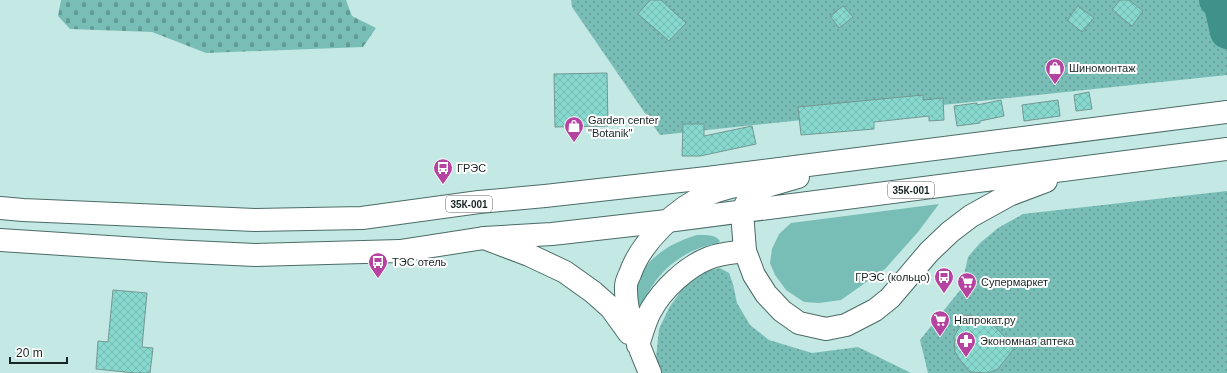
<svg xmlns="http://www.w3.org/2000/svg" width="1227" height="373" font-family="Arial,sans-serif">
<style>
.grass{fill:#79beb6}
.cemetery{fill:url(#cemetery-stones)}
.park{fill:url(#park-dots)}
.lines{fill:none;stroke-linecap:round;stroke-linejoin:round}
.river{stroke:#3e9289;stroke-width:34}
.building{fill:url(#building-cross-hatch);stroke:#749792}
.minor-casing{stroke:#4b6c67;stroke-width:24}
.major-casing{stroke:#4b6c67;stroke-width:24}
.minor{stroke:#fff;stroke-width:22}
.major{stroke:#fff;stroke-width:22}
.labels{text-anchor:middle;stroke-width:4;stroke-linejoin:round;paint-order:stroke}
.shield{fill:#fff;stroke:#5d6665;stroke-width:1}
.shield-label{font-size:10px;font-weight:bold;fill:#172523}
.poi-label{font-size:11px;fill:#172523;stroke:#fff;text-anchor:start}
</style>
<defs>
<pattern id="cemetery-stones" width="16" height="16" patternUnits="userSpaceOnUse"><rect width="16" height="16" fill="#79beb6"/><path d="M2 7V4a2 2 0 0 1 4 0v3zM10 15v-3a2 2 0 0 1 4 0v3z" fill="#629a94"/></pattern>
<pattern id="park-dots" width="8" height="8" patternUnits="userSpaceOnUse"><rect width="8" height="8" fill="#79beb6"/><path d="M2 2h.1M6 6h.1" fill="none" stroke="#629a94" stroke-width="1.8" stroke-linecap="round"/></pattern>
<pattern id="building-cross-hatch" width="8" height="8" patternUnits="userSpaceOnUse"><rect width="8" height="8" fill="#87d9cf"/><path d="M0 0l8 8M0 8l8-8" fill="none" stroke="#74bab1"/></pattern>
</defs>
<rect width="100%" height="100%" fill="#c4e8e3"/>
<path class="grass" d="M939,204L918,232L885,269L841,300L819,303L804,302L786,290L775,275L770,263L772,249L779,234L791,223Z
M697,235C705,235 715,234 720,241L718,243C691,248 668,262 652,286C647,293 645,303 639,310C637,306 634,300 633,296C633,290 636,283 639,278C650,255 673,242 697,235Z"/>
<path class="cemetery" d="M61,0H346L352,16L376,28L363,47L206,53L152,32L70,29L58,16Z"/>
<path class="park" d="M571,0H1227V75L660,135L572,7Z
M1227,191V373H928L920,340L961,289L968,257L980,243L998,228L1023,214Z
M720,268L729,273L733,284L737,303L750,325L769,340L812,353L858,347L911,373H662L656,358L659,329L669,308L683,288L707,271Z"/>
<g class="lines">
<path class="river" d="M1216,0L1220,1L1227,32"/>
</g>
<path class="building" d="M650,0H661L686,23L669,41L638,14Z
M1120,0H1129L1143,11L1132,26L1112,10Z
M843,6L853,17L839,28L830,16Z
M1078,6L1094,18L1082,32L1067,20Z
M607,73L608,126L555,127L554,74Z
M1089,92L1092,109L1076,111L1074,95Z
M923,95V100L943,98L944,120L929,121V116L874,122V129L801,135L798,107Z
M1001,100L1004,116L980,121V123L957,126L954,106L977,103V105Z
M1058,100L1060,116L1024,121L1022,105Z
M683,124H704V136L752,126L756,144L700,156H682Z
M113,290L147,293L142,347L153,348L150,373H135L96,369L98,341L108,342Z
M965,315L986,318L1015,347L998,369L988,373L970,372L962,363L955,352L954,337Z"/>
<g class="lines">
<g class="minor-casing">
<path id="minor" d="M484,238L529,255L565,272L593,292L611,308L629,333
M638,345C642,334 645,320 651,310C663,289 686,267 709,258C721,253 733,253 745,251
M650,373C639,346 625,316 626,286C626,282 628,278 630,274C641,242 677,207 709,194C731,185 754,183 777,180"/>
</g>
<g class="major-casing">
<path id="major" d="M798,177L767,186L756,192L748,200L742,212L745,251L754,275L766,294L782,311L799,323L826,329L846,325L875,310L890,298L929,252L950,232L971,216L1009,195L1046,181
M0,208L23,210L255,220L362,218L479,202L545,196L707,178L1227,112
M0,240L170,251L255,255L400,251L484,238L552,234L667,221L1227,149"/>
</g>
<use href="#minor" class="minor"/>
<use href="#major" class="major"/>
</g>
<defs>
<g id="shop-pin" transform="scale(1)"><path d="M0 17L-7.5 6A9.5 9.5 0 1 1 7.5 6Z" fill="#b544a0" stroke="#fff"/><path d="M-5-2.5h2.3a2.7 3.5 0 0 1 5.4 0H5L5.5 6h-11ZM-1.5-2.5h3a1.5 2.3 0 0 0-3 0Z" fill="#fff"/></g>
<g id="bus-pin" transform="scale(1)"><path d="M0 17L-7.5 6A9.5 9.5 0 1 1 7.5 6Z" fill="#b544a0" stroke="#fff"/><path d="M-5-6H5V4H4V6H2V4H-2V6H-4V4H-5ZM-3.5-4V0h7V-4ZM-3.5 1.2v1.5H-2V1.2ZM2 1.2v1.5H3.5V1.2Z" fill="#fff"/></g>
<g id="supermarket-pin" transform="scale(1)"><path d="M0 17L-7.5 6A9.5 9.5 0 1 1 7.5 6Z" fill="#b544a0" stroke="#fff"/><path d="M-6-5.5h2.5l.6 2H6L4.5 2H-2.5L-4.4-4H-6ZM-1.5 3.2a1.3 1.3 0 1 0 .1 0ZM3 3.2a1.3 1.3 0 1 0 .1 0Z" fill="#fff"/></g>
<g id="pharmacy-pin" transform="scale(1)"><path d="M0 17L-7.5 6A9.5 9.5 0 1 1 7.5 6Z" fill="#b544a0" stroke="#fff"/><path d="M-2-6h4v4h4v4h-4v4h-4v-4h-4v-4h4Z" fill="#fff"/></g>
</defs>
<g fill-rule="evenodd">
<use href="#shop-pin" x="1055" y="68"/>
<use href="#shop-pin" x="574" y="126"/>
<use href="#bus-pin" x="443" y="168"/>
<use href="#bus-pin" x="378" y="262"/>
<use href="#bus-pin" x="944" y="277"/>
<use href="#supermarket-pin" x="967" y="282"/>
<use href="#supermarket-pin" x="940" y="320"/>
<use href="#pharmacy-pin" x="966" y="341"/>
</g>
<g class="labels">
<g class="shield">
<rect x="888" y="182" width="46" height="16" rx="3"/>
<rect x="446" y="196" width="46" height="16" rx="3"/>
</g>
<g class="shield-label">
<text x="911" y="194">35К-001</text>
<text x="469" y="208">35К-001</text>
</g>
<g class="poi-label">
<text x="1069" y="72">Шиномонтаж</text>
<text x="588" y="124">Garden center<tspan x="588" dy="13">"Botanik"</tspan></text>
<text x="457" y="172">ГРЭС</text>
<text x="392" y="266">ТЭС отель</text>
<text x="930" y="281" text-anchor="end">ГРЭС (кольцо)</text>
<text x="981" y="286">Супермаркет</text>
<text x="954" y="324">Напрокат.ру</text>
<text x="980" y="345">Экономная аптека</text>
</g>
</g>
<path d="M10 357v6h57v-6" fill="none" stroke="#172523" stroke-width="2"/>
<text x="16" y="357" font-size="12" fill="#172523" stroke="#ffffff" stroke-width="3" paint-order="stroke">20 m</text>
</svg>
